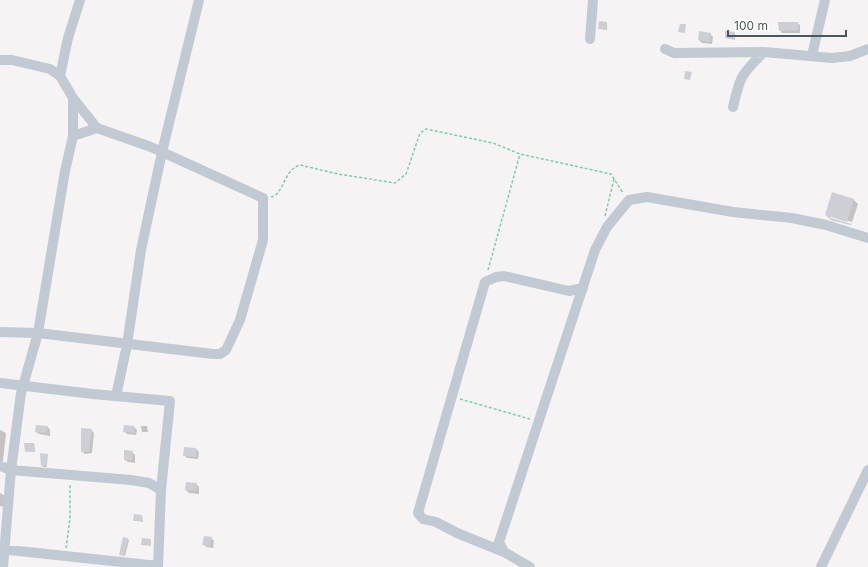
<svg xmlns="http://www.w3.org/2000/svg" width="868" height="567" font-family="Inter,sans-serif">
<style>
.shadow{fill:#0003;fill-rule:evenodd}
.building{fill:#cdcfd5}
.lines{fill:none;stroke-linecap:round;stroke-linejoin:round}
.path{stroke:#7ad0a6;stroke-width:1.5;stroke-dasharray:3 2;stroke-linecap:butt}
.minor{stroke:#c1cad2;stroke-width:10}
</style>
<rect width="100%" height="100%" fill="#f5f3f3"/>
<path class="shadow" d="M607,23V30L599,28Z
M797,23L800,25V33H782L780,30Z
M735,33V40L726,38Z
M710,34L713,37L712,44L702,43L699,40Z
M853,199L858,204L851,225L831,220L826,215ZM830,216L852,222L851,224L830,218Z
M141,426H147L148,432H142Z
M48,427L50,430V436L39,434L36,432Z
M134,427L137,430L136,435L127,434L124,431Z
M0,430L6,433L3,461H0Z
M91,430L94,433L92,453L85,454L82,451Z
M34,444L35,452L26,451Z
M196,449L199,452L198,459L187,458L184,455Z
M132,452L135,455V463L128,462L125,460Z
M47,455V467H43L42,465Z
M196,484L199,487V494L189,493L186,490Z
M0,493L5,496L4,507L0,506Z
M142,516L143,522L134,520Z
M123,538L129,540L125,556L120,554Z
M211,538L214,541L213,548L206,547L204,544Z"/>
<path class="building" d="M599,21L607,22L606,30L598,29Z
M778,22H798V30L779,31Z
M680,24H686L685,33L678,32Z
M699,31L711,33L710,42L698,40Z
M725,31L735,32L734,39L725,38Z
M685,71L692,72L690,80L684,79Z
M832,192L854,199L847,222L825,215Z
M36,425L48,426L47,433L35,432Z
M124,425L134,426V433L123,432Z
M81,428L92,429L89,452H81Z
M24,443H34L35,451L25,452Z
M184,447L196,448V457L183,456Z
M124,450L133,451L132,460H124Z
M40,453L48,454L47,466H41Z
M186,482L197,483L196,491L185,490Z
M134,514L142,515V521H133Z
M204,536L212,537L210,546L202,545Z
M123,537L128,538L124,556L119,555Z
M142,538L151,539V546L141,545Z"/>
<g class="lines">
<path class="path" d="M271,197C284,195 283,170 300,165L338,174L395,183L406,174L420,133L426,129L493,143L520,154L611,174L623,193
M605,216L614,179
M488,270L520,154
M460,399L530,419
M66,548L70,519V484"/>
<path class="minor" d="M590,39L593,0
M665,49L674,53L764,52L832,58L850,56L868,49
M812,55L825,0
M0,60H12L50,69L60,76L73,98L97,128
M60,76L68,38L80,0
M733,107C740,77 741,74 764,52
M73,136V98
M0,332L38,333L213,354H220L226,350L240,320L263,240V198L151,147L97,128L73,136L65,171L38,333L21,393L11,470L3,567
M0,383L93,394L170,401L161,490L158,567
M116,396L127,345L141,250L162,152L199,0
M0,466L11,470L131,480L149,483L161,490
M0,549L158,566
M504,552L457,533L436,522L423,519L418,513L485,282L496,277L504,276L569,291L583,288
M530,567L504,552L499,542L595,250L607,227L629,200L647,197L733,212L792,218L826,225L868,238
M821,567L868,470"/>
</g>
<path d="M728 30v6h118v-6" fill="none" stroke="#4a5661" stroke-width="2"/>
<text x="734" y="30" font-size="12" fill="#4a5661" stroke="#ffffff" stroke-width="3" paint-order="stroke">100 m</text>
</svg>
